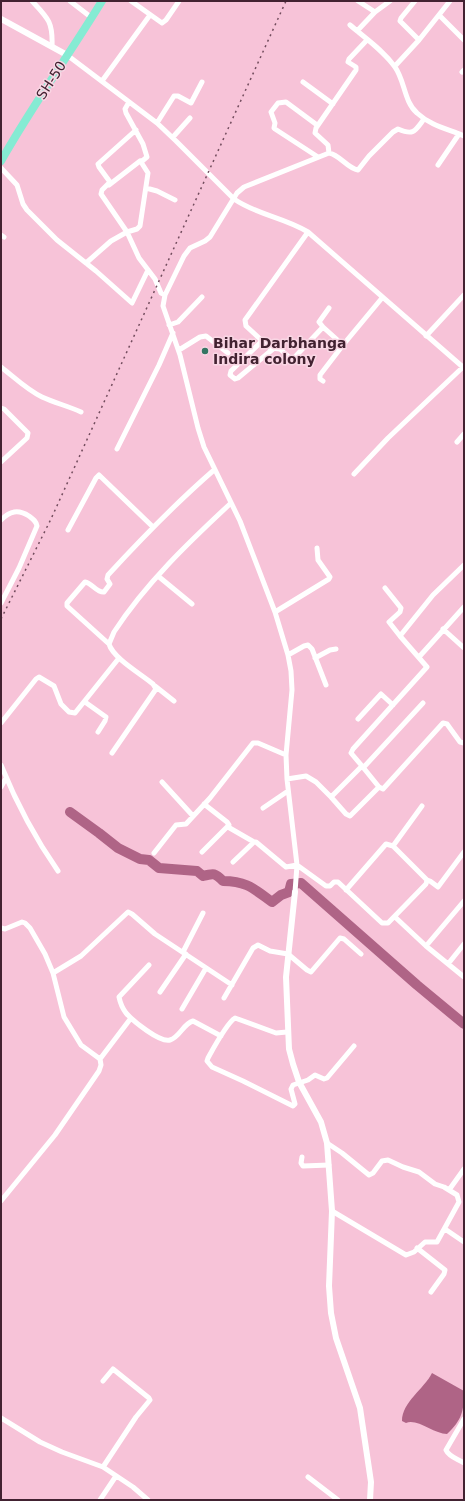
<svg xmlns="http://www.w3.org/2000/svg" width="465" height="1501" font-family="'DejaVu Sans',sans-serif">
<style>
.water{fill:#af6486}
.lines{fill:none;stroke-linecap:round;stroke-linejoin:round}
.river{stroke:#af6486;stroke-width:10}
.minor{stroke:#fff;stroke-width:5}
.tertiary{stroke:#fff;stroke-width:6}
.primary{stroke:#85ebd3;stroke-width:8}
.rail{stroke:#724c5d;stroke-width:1.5;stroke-dasharray:2 4;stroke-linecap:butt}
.poi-dot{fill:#357563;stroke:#f9d6e4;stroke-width:1.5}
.labels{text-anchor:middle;stroke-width:3;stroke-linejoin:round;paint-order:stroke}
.street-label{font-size:14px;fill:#422231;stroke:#f9d6e4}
.poi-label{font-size:14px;font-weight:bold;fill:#422231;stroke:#f9d6e4;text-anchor:start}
</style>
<rect width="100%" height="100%" fill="#f7c3d8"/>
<path class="water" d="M432,1373L464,1391C464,1411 462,1420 447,1434C434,1434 417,1418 406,1423L402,1421C402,1402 424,1389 432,1373Z"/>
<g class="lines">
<path class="river" d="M70,812L99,833L118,848L140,859L149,860L159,868L197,871L203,876C214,873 215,873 223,881C247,881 254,889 272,902L281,895L289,892L291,884L301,883L417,985L464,1024"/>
<path class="minor" d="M32,1C48,18 53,22 52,46
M70,1L92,18
M131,1L162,23L166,20L179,1
M358,1L375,12
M439,15L464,40
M350,25C365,38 383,50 395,67C405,81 404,102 417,113C431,126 448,129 464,136
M357,31L375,12L390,1
M419,40L450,1
M67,55L157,123L176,141L234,199C257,215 283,217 308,232L464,368
M395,66L419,40L400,21L401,18L415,1
M462,72L464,70
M102,81L150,15
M303,82L333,104
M129,102L125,109L126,113L143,144L147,157L141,162L148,173L140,226L137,229L127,232L139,258L155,279L161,293L165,295
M157,123L174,96H178L191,103L202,82
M317,125L286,102L278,103L271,112L275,123L274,128L275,129L318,157
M173,137L190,118
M329,153L328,145L315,133L316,128L356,70V67L348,62L349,59L367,40
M438,165L459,134
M1,168L17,185L23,204L27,210L57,240L96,271L132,303L148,270
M109,185L140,161
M146,188L157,191L175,200
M308,232L245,320L246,326L270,348L280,349L290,358L293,359L323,327L343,345L382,298
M1,235L4,237
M86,263L111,241L127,232L101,194L102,190L110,182L99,167L98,164L136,130
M169,325L178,322L202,297
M323,327L319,322L329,308
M426,336L464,295
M262,341L231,371L230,375L235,379L238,378L273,349
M179,350L200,337L206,336L228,353
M1,367C14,377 27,390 42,397C55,403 68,406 81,412
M323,381L320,379V375L343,345
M1,408L4,409L28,433L27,438L1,462
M457,442L464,434
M117,449L159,365L173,333
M354,474L388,438L463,367
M1,520C10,511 18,509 29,516C33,519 36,521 37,526L19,568L1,603
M68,530L96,478L99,475L153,527
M158,576L192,604
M385,588L401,608L400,612L389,622L400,636
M275,612L329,579L330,577L318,560L317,548
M443,629L464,648
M109,644L67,606V603L85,582C92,583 97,593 104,592L110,584L107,579L108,575C142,538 176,503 214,470
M288,655L304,646L308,645L312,649L326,685
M419,657L464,607
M315,658L330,650L336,649
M155,686L174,701
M85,702L106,717L105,721L98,732
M358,719L381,694L393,705
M1,723L36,679L39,677L54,686L61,704L69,712L75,713L119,658
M112,753L156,689L153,684C141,674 113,658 109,644L114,632C146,583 189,542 231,503
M1,765C16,802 35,838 58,871
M362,766L379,787L383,789L443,723L447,724L460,742L464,743
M363,768L423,703
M287,779L306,776L316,782L331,797L362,766L351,753L353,749L427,667L400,636L433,595L464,565
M162,782L193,816
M1,787L6,778
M331,797L346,814L350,816L379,787
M263,808L288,791
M228,827L254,842
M393,846L422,806
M202,852L229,825L227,822L204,804
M154,853L176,825L186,824L210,798L253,743H258L286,755
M233,862L254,842H256L286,867L297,865L326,886H330L334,882H338L382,923H388L426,884L427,880L393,846L386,844L346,890
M427,880L430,881L438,887L464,852
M295,892L297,865L287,779L286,755L292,690L291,671L288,655L275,612L240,521L204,447L198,428L180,355L163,306L165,295L184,256L190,248L205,241L210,237L237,193L244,187L329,153C340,155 347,168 358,170L369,156L393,132L398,129C414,136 415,131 424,119
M395,917L426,946L464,977
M1,928L5,929L22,922L25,923L30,928L45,954L53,973L64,1017L81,1045L100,1059L101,1065L99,1071L55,1135L1,1201
M426,946L464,901
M183,952L203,913
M448,964L464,944
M149,965L119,997C120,1002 123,1009 126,1013C133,1021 160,1043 170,1040C180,1037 183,1024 193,1021L221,1036
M53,973L81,956L128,912L132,914L155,934L232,985
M160,992L186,954
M224,998L253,948L258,945L270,951L288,954L307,970L311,972L340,938L344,939L361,954
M182,1009L206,968
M287,1032L276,1033L235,1018C227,1023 213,1049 208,1058L207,1061L212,1067L243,1081L293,1106L295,1104L291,1089L293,1085L308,1080L315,1075L324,1079L327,1078L354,1046
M100,1059L131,1018
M327,1143L342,1153L369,1175L373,1173L382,1161L388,1160L403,1167L419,1172L435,1184L444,1187L457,1195L459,1202L437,1242H425L414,1252L406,1255L332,1211
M302,1157L301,1163L303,1166L329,1165
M449,1190L464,1169
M445,1229L464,1242
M417,1248L445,1270L444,1274L431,1292
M1,1418L40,1442L62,1452L103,1467L133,1487L148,1500
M464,1419L446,1450C449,1457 458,1459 464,1463
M103,1467L136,1417L150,1400L149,1398L113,1369L103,1381
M308,1477L338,1500
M100,1500L116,1476"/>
<path class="tertiary" d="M1,19L67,55
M295,892L286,977L289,1049L293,1064L299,1082L321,1122L327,1143L332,1211L329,1286L331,1313L336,1338L360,1408L371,1482L370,1500"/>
<path class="primary" d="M1,161C32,106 69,55 102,1"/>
<path class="rail" d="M1,619L51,519L286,1"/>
</g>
<circle class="poi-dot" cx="205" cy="351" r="4"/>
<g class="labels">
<g class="street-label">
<text transform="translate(51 80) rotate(-57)" y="5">SH-50</text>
</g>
<g class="poi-label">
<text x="213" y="348">Bihar Darbhanga<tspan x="213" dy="16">Indira colony</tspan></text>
</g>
</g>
<rect width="465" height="1501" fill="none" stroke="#422231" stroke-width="4"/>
</svg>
